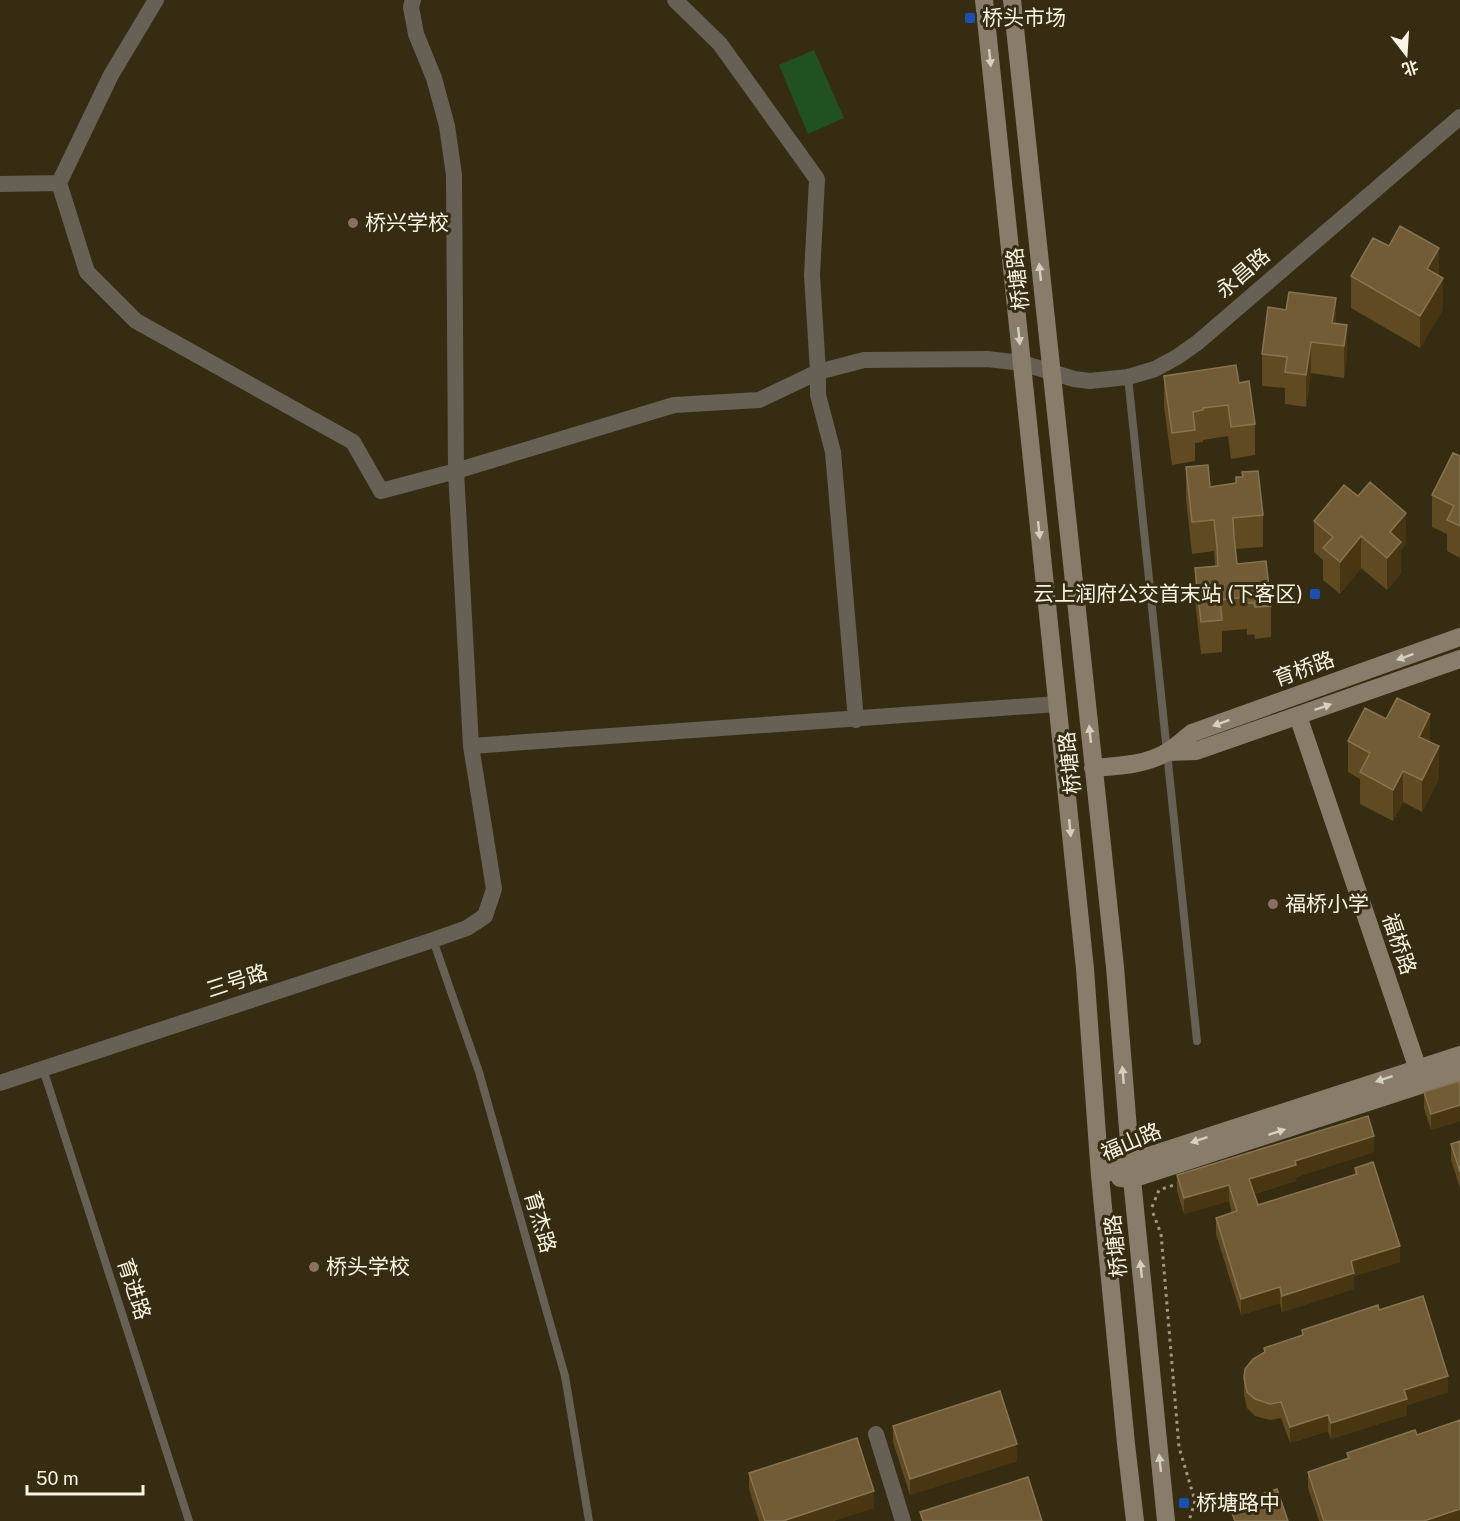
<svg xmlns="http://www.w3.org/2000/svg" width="1460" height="1521" font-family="'Public Sans','Noto Sans SC',sans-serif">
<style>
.pitch{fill:#215021}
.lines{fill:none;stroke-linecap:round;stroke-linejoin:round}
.path{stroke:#a09984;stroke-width:3;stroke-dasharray:3 4.5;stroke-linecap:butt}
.lane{stroke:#676055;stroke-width:8}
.street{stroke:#676055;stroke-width:16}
.secondary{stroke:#887d6b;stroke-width:18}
.wall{fill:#604a21}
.shaded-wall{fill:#483612}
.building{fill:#715c36;stroke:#867451;stroke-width:1.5}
.oneway{fill:#d6d0bf}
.transit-dot{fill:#1a4fb4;stroke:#352c11;stroke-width:2}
.education-dot{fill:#8d6e63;stroke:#352c11;stroke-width:2}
.labels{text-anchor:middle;stroke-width:6;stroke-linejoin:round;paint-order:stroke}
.poi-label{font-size:21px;fill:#f8f3e3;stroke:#352c11;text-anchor:start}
.street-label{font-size:21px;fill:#f8f3e3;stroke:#352c11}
</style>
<rect width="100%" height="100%" fill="#352c11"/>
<path class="pitch" d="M814,50L844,118L808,134L779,65Z"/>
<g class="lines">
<path class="path" d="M1152,1207L1159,1190L1180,1183
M1153,1213L1161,1234L1179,1447L1195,1501L1189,1521"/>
<path class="lane" d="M1128,377L1197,1041
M433,940L479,1072L565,1376L589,1521
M43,1069L189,1521"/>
<path class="street" d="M675,0L720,44L817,179L812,275L818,372V395L833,452L856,720
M59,183L111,75L156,0
M0,184L59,183L87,272L136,321L353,442L381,491L456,471L674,405L759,400L818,372L864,360L987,359L1022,363L1074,379L1090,381L1128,377L1155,369L1177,357L1197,343L1460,117
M471,746L1057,704
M0,1083L433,940L467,928L485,916L494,889L471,746L456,471L454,175L447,126L434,78L416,34L411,7L413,0
M876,1434L903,1521"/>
<path class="secondary" d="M984,0L1085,969L1100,1176L1126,1444L1135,1521
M1012,0L1115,967L1132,1179L1166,1521
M1298,716L1423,1084
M1167,752L1196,751L1460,659
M1093,768C1118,766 1147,765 1169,751C1177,746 1184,739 1192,733L1460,637
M1100,1176L1130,1162L1460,1055
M1120,1178L1132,1179L1460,1072"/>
</g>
<path class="wall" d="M1351,276L1443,309L1420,348L1351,308Z
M1336,324L1347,325V357L1344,378L1311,373L1306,407L1285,404V388L1262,386V354Z
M1164,376L1239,383L1255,424V455L1231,459L1228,436L1203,440V442L1195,443V461L1172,465L1164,407Z
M1460,456V558L1447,551V534L1432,527V495Z
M1186,467L1210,487L1236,483V477L1263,515V547L1235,549L1237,564L1271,606V637L1255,639L1254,634L1247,635V629L1222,631V652L1201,654L1195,600V568L1215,566L1214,551L1192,554L1186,499Z
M1314,521L1406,544L1401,550V573L1387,590L1361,568L1340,594L1323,580V560L1314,552Z
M1348,741L1430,742L1439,778L1422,812L1403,802L1393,821L1360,804V779L1348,772Z
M1460,1081V1121L1431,1130L1424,1108V1092Z
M1460,1141V1188L1451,1160V1144Z
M1374,1152L1296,1177V1181L1254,1194L1258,1205L1355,1175V1168L1400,1262L1354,1276V1289L1282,1312L1280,1303L1241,1315L1216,1234V1218L1232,1213L1229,1201L1184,1214L1177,1191V1175Z
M1379,1310L1448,1392L1407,1405V1415L1331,1439L1328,1431L1290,1443L1281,1418L1270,1420L1255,1416L1247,1408L1244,1395V1378L1264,1353V1348L1302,1336V1330Z
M893,1426L1017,1461L910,1495L893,1442Z
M1417,1435L1460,1521H1319L1308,1488V1472L1347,1459V1453Z
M749,1473L874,1508L833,1521H759L749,1489Z"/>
<path class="shaded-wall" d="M1439,248V280L1427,269Z
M1443,278V309L1420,348V316Z
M1336,298V330L1332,323Z
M1347,325V357L1344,378V346Z
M1311,342V373L1306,407V375Z
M1406,513V544L1401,550V573L1387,590V558L1390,532Z
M1361,536V568L1340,594V562Z
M1430,714V746L1419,737Z
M1439,746V778L1422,812V780Z
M1403,771V802L1393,821V790Z
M1460,1105V1121L1431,1130V1114Z
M1374,1136V1152L1296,1177V1181L1249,1195V1179L1295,1161Z
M1229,1185V1201L1184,1214V1198Z
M1400,1246V1262L1354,1276V1289L1282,1312V1296L1351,1261Z
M1280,1287V1303L1241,1315V1299Z
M1448,1376V1392L1407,1405V1415L1331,1439V1423L1404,1390Z
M1328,1415V1431L1290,1443V1427Z
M1017,1444V1461L910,1495V1479Z
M874,1491V1508L833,1521H783Z
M1460,1509V1521H1424Z"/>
<path class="building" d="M1400,226L1439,248L1427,269L1443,278L1420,316L1351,276L1373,238L1389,246Z
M1289,292L1336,298L1332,323L1347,325L1344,346L1311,342L1306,375L1285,372L1287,357L1262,354L1268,307L1286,310Z
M1236,365L1239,383L1249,381L1255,424L1231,427L1228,405L1203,408V410L1193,412L1195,430L1172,433L1164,376Z
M1453,453L1460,456V526L1447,520L1454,506L1432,495Z
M1208,465L1210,487L1236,483V477H1243L1242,472L1258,471L1263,515L1233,518L1234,537L1237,564L1266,561L1271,606L1255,607L1254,603H1247V597L1220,600L1222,620L1201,622L1195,568L1218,566L1217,547L1214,520L1192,522L1186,467Z
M1370,482L1406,513L1390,532L1401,542L1387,558L1361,536L1340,562L1323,548L1333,537L1314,521L1344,485L1358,496Z
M1397,698L1430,714L1419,737L1439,746L1422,780L1403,771L1393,790L1360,772L1370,753L1348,741L1365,708L1386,719Z
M1460,1081V1105L1431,1114L1424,1092Z
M1368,1116L1374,1136L1295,1161L1296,1165L1249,1179L1258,1205L1357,1174L1355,1168L1373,1162L1400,1246L1351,1261L1354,1273L1282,1296L1280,1287L1241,1299L1216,1218L1237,1211L1229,1185L1184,1198L1177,1175Z
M1460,1141V1172L1451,1144Z
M1423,1296L1448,1376L1404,1390L1407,1399L1331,1423L1328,1415L1290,1427L1281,1402L1270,1404L1255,1399L1247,1392L1244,1378L1245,1369L1253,1359L1265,1352L1264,1348L1303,1335L1302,1330L1378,1305L1379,1310Z
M1000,1391L1017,1444L910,1479L893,1426Z
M1460,1420V1509L1424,1521H1324L1308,1472L1349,1458L1347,1453L1415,1430L1417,1435Z
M857,1438L874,1491L783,1521H765L749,1473Z
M1028,1477L1042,1521H923L920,1512Z
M1277,1489L1288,1521H1235L1232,1513L1237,1502Z"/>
<defs><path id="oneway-solid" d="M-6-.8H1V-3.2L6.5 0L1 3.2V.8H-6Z" transform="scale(1.5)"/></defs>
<g class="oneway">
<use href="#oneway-solid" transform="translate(990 58) rotate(84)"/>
<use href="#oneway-solid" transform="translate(1040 272) rotate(-96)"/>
<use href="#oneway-solid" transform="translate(1019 336) rotate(84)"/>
<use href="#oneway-solid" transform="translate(1039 530) rotate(84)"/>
<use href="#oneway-solid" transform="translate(1405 657) rotate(160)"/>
<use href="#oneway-solid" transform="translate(1323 707) rotate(-19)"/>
<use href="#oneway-solid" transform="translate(1221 723) rotate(160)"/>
<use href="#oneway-solid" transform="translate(1090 734) rotate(-96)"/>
<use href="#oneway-solid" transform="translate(1070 828) rotate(84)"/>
<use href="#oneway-solid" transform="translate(1123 1075) rotate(-95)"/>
<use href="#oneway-solid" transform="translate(1384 1079) rotate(162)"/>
<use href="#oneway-solid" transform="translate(1277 1132) rotate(-18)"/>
<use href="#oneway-solid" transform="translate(1199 1140) rotate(162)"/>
<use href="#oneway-solid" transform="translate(1141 1269) rotate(-96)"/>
<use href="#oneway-solid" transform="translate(1160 1463) rotate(-96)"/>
</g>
<g class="transit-dot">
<rect x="964" y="12" width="12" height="12" rx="3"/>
<rect x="1309" y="588" width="12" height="12" rx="3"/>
<rect x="1178" y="1497" width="12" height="12" rx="3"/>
</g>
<g class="education-dot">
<circle cx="353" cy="223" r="6"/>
<circle cx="1273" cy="904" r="6"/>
<circle cx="314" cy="1267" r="6"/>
</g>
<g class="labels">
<g class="poi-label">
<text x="982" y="25">桥头市场</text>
<text x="365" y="230">桥兴学校</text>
<text x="1303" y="601" text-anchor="end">云上润府公交首末站 (下客区)</text>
<text x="1285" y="911">福桥小学</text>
<text x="326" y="1274">桥头学校</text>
<text x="1196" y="1510">桥塘路中</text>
</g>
<g class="street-label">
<text transform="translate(1243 273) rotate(-41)" y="7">永昌路</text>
<text transform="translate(1018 279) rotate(-96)" y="7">桥塘路</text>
<text transform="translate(1304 669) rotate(-20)" y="7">育桥路</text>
<text transform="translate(1070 763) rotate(-96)" y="7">桥塘路</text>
<text transform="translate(1399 944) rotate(71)" y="7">福桥路</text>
<text transform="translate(237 981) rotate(-18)" y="7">三号路</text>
<text transform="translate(1131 1142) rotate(-23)" y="7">福山路</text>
<text transform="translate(540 1222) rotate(74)" y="7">育杰路</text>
<text transform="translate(1116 1246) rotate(-96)" y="7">桥塘路</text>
<text transform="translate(134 1289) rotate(72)" y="7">育进路</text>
</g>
</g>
<g transform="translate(1406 54) rotate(163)" stroke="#352c11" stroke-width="4.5" paint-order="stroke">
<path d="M0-4.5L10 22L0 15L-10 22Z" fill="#f8f3e3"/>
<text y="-9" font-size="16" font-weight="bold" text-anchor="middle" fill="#f8f3e3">北</text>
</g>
<path d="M27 1485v9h116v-9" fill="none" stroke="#f8f3e3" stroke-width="3"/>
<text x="36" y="1485" font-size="18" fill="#f8f3e3" stroke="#352c11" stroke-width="4.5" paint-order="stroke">50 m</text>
</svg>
